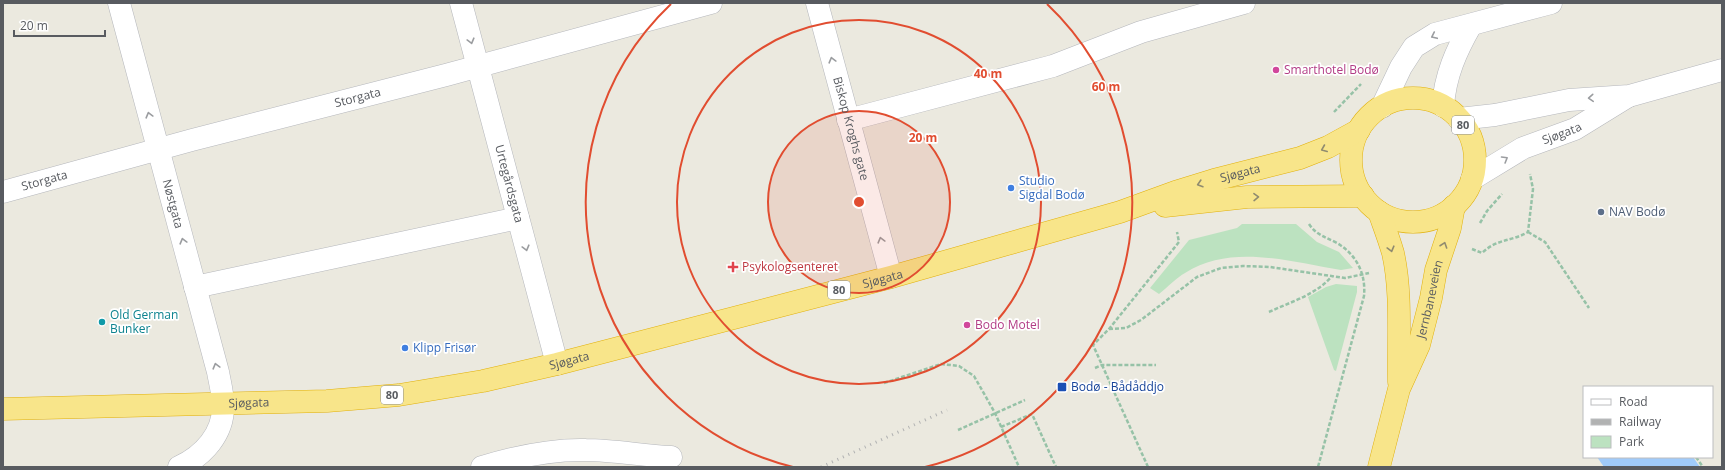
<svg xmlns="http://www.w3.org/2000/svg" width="1725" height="470" font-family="'Open Sans',sans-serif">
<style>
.green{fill:#bce2c0}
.water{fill:#a0cbfb}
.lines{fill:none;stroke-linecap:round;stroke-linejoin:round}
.minor-casing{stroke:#b5b7bc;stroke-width:23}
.highway-casing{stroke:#e1b00a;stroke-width:23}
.path{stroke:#96c2a7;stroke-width:2.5;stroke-dasharray:4 2;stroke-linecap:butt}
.minor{stroke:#fff;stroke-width:22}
.highway{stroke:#f8e58a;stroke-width:22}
.rail{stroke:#b1b2b2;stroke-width:3;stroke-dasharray:1 5;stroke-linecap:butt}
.oneway{stroke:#9b9da0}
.oneway2{stroke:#908b6f}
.ring{fill:none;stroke:#e14d30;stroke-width:2}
.hotel-dot{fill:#d1479c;stroke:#fff;stroke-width:1.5}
.shop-dot{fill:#3f7fe0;stroke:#fff;stroke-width:1.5}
.service-dot{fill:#5c6f8a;stroke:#fff;stroke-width:1.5}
.health-dot{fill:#e0444e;stroke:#fff;stroke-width:1.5}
.culture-dot{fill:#0f9aa8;stroke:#fff;stroke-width:1.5}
.transit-dot{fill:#1a4fb4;stroke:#fff;stroke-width:1.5}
.labels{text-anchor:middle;stroke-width:3.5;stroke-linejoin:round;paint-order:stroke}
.shield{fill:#fff;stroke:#8a8c90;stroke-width:1}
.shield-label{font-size:11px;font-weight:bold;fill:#585b60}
.hotel-label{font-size:12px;fill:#b23c85;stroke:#fff;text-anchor:start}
.street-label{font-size:12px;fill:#585b60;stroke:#fff}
.shop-label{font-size:12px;fill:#366cbe;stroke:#fff;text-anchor:start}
.service-label{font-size:12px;fill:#4e5e75;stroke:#fff;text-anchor:start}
.health-label{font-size:12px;fill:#be3a42;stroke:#fff;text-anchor:start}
.culture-label{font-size:12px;fill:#0d838f;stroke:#fff;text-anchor:start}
.transit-label{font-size:12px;fill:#164399;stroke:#fff;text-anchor:start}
.centre{fill:#e14d30;stroke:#fff;stroke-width:2}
.ring-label{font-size:12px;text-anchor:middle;font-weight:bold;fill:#e14d30;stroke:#fff;stroke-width:3.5;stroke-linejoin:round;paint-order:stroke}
</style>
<rect width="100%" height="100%" fill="#ebe9df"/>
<path class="green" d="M1242,224H1296L1317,242L1339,252L1353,268L1341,270C1290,262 1232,243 1185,273C1176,278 1168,287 1159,294L1150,288L1189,240L1237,228Z
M1336,284L1357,286V292L1336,371L1334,370L1308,297L1326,287Z"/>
<path class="water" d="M1597,457H1693L1700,467H1604Z"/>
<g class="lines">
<g class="minor-casing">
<g id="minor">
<path id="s1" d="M119,3L218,372C220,383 223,394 223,405C224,434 203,456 179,467"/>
<path id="s2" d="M461,3L557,364"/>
<path id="s3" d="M817,3L891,277"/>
<path d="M1443,106C1445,76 1456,51 1471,25"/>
<path d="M1382,107L1401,67L1414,47L1435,34L1551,3"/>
<path d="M1459,119L1495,115L1569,100L1629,96L1722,70"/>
<path d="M848,120L1053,66L1141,32L1244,3"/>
<path id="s4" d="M1472,179L1523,148L1575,129L1627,97"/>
<path id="s5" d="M3,192L192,140L446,75L711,3"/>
<path d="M195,287L518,218"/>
<path d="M482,467C515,457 551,449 586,450C615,450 643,456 671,457"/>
</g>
</g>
<g class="highway-casing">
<g id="highway">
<circle cx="1413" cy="160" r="62"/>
<path d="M1165,206L1247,197L1363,196"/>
<path d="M1379,212C1384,226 1389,239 1393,253C1402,293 1398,340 1399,382"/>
<path id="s6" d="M3,409L327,401L399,395L483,381L557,364L891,277L1120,212L1175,192L1214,180L1300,158L1328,147L1359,130"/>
<path id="s7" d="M1379,467L1399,389L1419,345L1431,298L1436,270L1450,228L1454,206"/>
</g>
</g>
<path class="path" d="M1334,112L1361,84
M1480,223L1487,211L1502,194
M1309,224C1316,235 1326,237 1337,243C1357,255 1366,274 1364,296L1318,467
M1528,232L1545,242L1589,308
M1472,249L1482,253C1498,238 1511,242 1528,232L1533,189L1530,174
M1269,312C1290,302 1316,295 1332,276
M1109,329L1126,328L1141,320L1197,277L1221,268L1243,266L1270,267L1345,278L1369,273
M1095,368L1102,365H1156
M884,383L941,364L959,366L974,376L995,413L1019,467
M1001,427L1032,414L1056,467
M958,430L1025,400
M1696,457L1703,467
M1148,467L1093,345L1109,329L1179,242L1177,232"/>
<use href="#minor" class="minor"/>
<use href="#highway" class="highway"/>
<path class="rail" d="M821,467L947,410"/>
</g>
<defs><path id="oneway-chevron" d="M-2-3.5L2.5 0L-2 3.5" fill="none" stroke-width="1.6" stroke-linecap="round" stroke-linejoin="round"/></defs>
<g class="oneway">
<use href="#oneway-chevron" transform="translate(1434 36) rotate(155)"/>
<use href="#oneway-chevron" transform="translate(471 41) rotate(75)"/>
<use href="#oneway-chevron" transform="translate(832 60) rotate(-105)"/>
<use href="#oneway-chevron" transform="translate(1591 98) rotate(176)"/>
<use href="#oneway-chevron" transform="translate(149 115) rotate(-105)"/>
<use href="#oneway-chevron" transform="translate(1505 159) rotate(-31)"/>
<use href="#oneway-chevron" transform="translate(881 240) rotate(-105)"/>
<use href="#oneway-chevron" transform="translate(183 241) rotate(-105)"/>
<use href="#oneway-chevron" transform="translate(526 248) rotate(75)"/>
<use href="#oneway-chevron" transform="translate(216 366) rotate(-105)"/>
</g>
<g class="oneway2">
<use href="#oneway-chevron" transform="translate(1324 149) rotate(157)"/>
<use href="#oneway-chevron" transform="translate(1200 184) rotate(163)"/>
<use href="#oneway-chevron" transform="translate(1256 197) rotate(-1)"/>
<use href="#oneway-chevron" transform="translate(1444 245) rotate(-71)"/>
<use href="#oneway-chevron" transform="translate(1391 249) rotate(75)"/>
</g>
<circle cx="859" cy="202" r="91" fill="#e14d30" fill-opacity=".12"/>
<g class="ring">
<circle cx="859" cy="202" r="91"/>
<circle cx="859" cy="202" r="182"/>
<path d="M793 467A273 273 0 0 1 671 4M1047 4A273 273 0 0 1 925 467"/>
</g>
<g class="hotel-dot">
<circle cx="1276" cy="70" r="4"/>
<circle cx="967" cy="325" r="4"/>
</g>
<g class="shop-dot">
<circle cx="1011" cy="188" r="4"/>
<circle cx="405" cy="348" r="4"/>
</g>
<circle class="service-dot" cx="1601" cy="212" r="4"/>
<path class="health-dot" d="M731 261h4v4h4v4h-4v4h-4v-4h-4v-4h4z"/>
<circle class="culture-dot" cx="102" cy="322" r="4"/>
<rect class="transit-dot" x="1057" y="382" width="10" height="10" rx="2"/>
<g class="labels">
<g class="shield">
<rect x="1452" y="116" width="22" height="18" rx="3"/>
<rect x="828" y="281" width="22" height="18" rx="3"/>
<rect x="381" y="386" width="22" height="18" rx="3"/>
</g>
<g class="shield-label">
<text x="1463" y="129">80</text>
<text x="839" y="294">80</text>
<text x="392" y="399">80</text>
</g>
<g class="hotel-label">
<text x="1284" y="74">Smarthotel Bodø</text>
<text x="975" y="329">Bodo Motel</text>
</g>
<g class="street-label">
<text dy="4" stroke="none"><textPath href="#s5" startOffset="367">Storgata</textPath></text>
<text dy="4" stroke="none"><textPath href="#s3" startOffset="130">Biskop Kroghs gate</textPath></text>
<text dy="4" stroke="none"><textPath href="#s4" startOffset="101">Sjøgata</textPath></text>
<text dy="4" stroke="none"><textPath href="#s6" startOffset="1267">Sjøgata</textPath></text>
<text dy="4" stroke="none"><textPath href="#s5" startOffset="43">Storgata</textPath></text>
<text dy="4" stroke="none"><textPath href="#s2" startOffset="187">Urtegårdsgata</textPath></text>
<text dy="4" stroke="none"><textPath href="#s1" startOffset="208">Nøstgata</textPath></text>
<text dy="4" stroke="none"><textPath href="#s6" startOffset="894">Sjøgata</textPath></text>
<text dy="4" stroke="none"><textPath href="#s7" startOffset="176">Jernbaneveien</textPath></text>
<text dy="4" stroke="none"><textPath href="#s6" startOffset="570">Sjøgata</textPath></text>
<text dy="4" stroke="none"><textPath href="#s6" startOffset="246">Sjøgata</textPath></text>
</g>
<g class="shop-label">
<text x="1019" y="185">Studio<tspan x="1019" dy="14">Sigdal Bodø</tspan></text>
<text x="413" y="352">Klipp Frisør</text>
</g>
<g class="service-label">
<text x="1609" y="216">NAV Bodø</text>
</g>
<g class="health-label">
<text x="742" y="271">Psykologsenteret</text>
</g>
<g class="culture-label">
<text x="110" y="319">Old German<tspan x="110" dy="14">Bunker</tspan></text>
</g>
<g class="transit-label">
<text x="1071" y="391">Bodø - Bådåddjo</text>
</g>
</g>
<circle cx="859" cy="202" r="6" class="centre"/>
<g class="ring-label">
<text x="988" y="78">40 m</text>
<text x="1106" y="91">60 m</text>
<text x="923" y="142">20 m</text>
</g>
<rect width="1725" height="470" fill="none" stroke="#585b60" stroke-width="8"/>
<rect x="1583" y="386" width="130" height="72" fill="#ffffff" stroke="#bcbdbf"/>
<rect x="1591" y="399" width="20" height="6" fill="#ffffff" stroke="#bcbdbf"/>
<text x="1619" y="406" font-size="12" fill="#585b60">Road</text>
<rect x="1591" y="419" width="20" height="6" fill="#b1b2b2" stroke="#bcbdbf"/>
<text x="1619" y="426" font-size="12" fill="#585b60">Railway</text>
<rect x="1591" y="436" width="20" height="12" fill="#bce2c0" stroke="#bcbdbf"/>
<text x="1619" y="446" font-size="12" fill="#585b60">Park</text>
<path d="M14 30v6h91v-6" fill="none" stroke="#585b60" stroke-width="2"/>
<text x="20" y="30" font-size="12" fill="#585b60" stroke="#ffffff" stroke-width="3" paint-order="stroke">20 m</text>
</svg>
